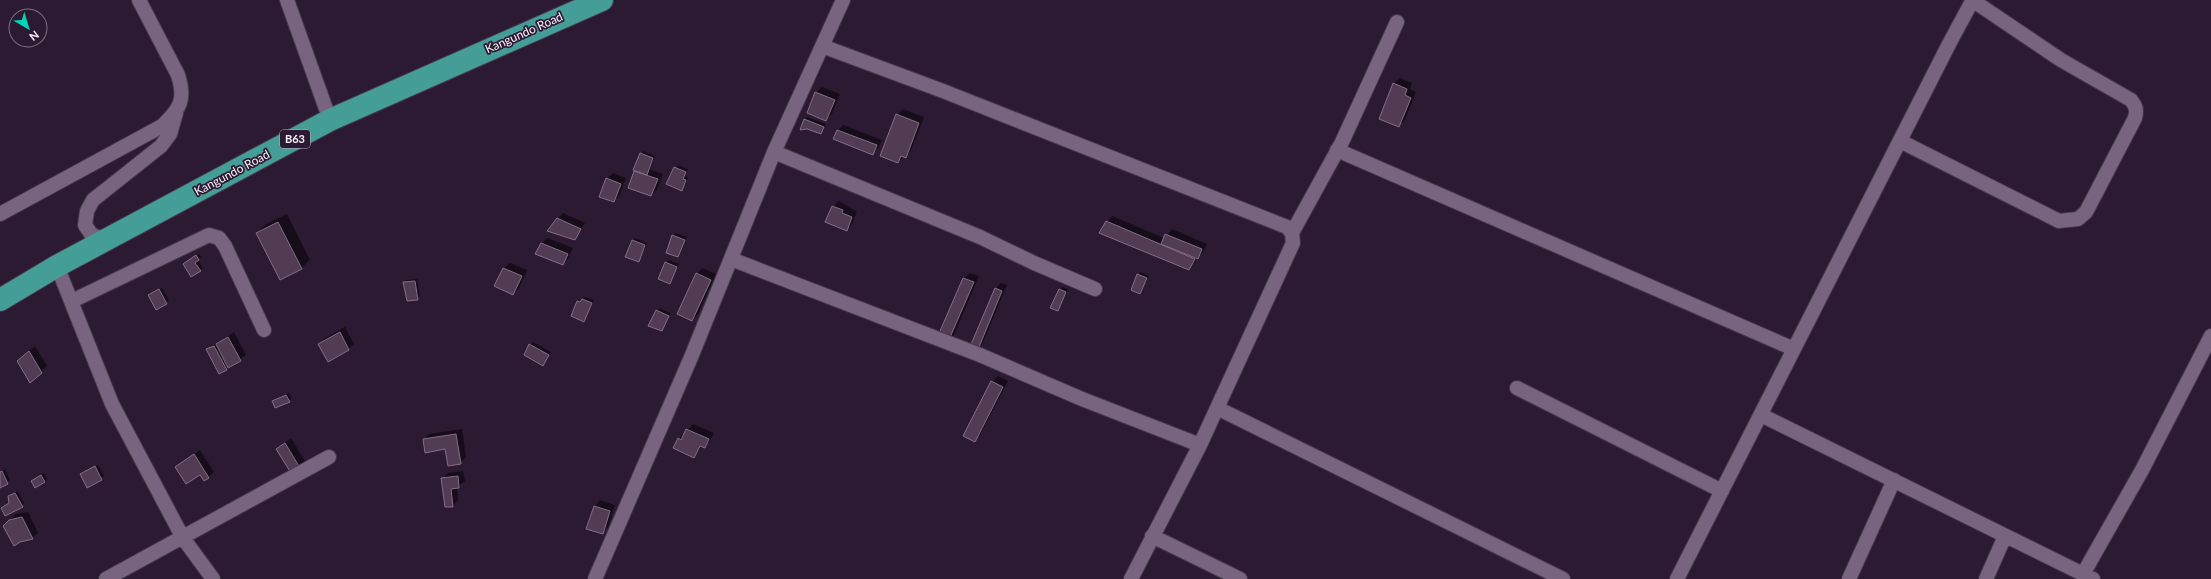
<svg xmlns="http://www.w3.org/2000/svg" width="2211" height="579" font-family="Lato,sans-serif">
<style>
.shadow{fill:#0007}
.building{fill:#523c54;stroke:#856d87}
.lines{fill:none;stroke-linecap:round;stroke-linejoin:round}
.minor-casing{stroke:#46384b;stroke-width:16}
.trunk-casing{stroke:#46384b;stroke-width:24}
.minor{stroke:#79647f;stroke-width:14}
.trunk{stroke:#449d96;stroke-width:22}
.labels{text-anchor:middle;stroke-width:3.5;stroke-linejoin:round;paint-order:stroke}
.shield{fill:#2b1a31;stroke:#bdafc0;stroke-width:1}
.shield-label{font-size:11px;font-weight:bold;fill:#fbeffe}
.street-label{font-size:12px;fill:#fbeffe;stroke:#2b1a31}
</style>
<rect width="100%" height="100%" fill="#2b1a31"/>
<path class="shadow" d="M1400,78L1412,83L1410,89L1416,92L1405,120L1399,126L1380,118L1394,83Z
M822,87L840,94L832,114L826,119L816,93Z
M903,109L924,117L911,151L898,162L897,115Z
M807,117L826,124L820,133L805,120Z
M843,125L882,140L878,148L873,153L834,138L838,130Z
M643,151L655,156L650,169L663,174L657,190L651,195L635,171Z
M678,165L688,169L685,176L688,178L682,190L668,184Z
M613,173L626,178L619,196L614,201L607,179Z
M839,201L857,212L852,224L847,230L833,207Z
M563,213L585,223L575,238L557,219Z
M287,214L310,260L301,268L257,233L266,224Z
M1112,216L1164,238L1172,229L1207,244L1203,252L1189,269L1107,222Z
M675,233L687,237L677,256L667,252Z
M547,238L573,248L568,258L563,264L541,244Z
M635,238L647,243L639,261L632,241Z
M199,254L201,257L198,260L203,268L200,271L184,264Z
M669,260L679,264L670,283L666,263Z
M510,263L527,270L519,288L513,294L496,286L504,268Z
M702,268L716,274L698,314L692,320L697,274Z
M1141,272L1149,276L1140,293L1138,275Z
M970,273L979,276L954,335L948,341L939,337L964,278Z
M417,279L420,296L417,299L404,282L406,280Z
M1001,283L1007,285L982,345L976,351L996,288Z
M1062,287L1068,289L1058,310L1051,308Z
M162,288L169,300L166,303L152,293Z
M585,297L594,300L584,321L578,302Z
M659,308L671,313L662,330L650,325Z
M345,327L354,344L348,349L319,344L325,338Z
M234,332L246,355L226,369L208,350Z
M533,342L551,352L543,364L530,345Z
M35,346L47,366L41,372L18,361Z
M998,376L1008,381L980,435L974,440L992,382Z
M289,393L292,398L289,401L273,402Z
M693,424L714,433L710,441L704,447L702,446L694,457L678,439Z
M462,429L466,457L460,463L446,448L424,439L429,434Z
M291,438L305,461L300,467L277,449Z
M200,450L214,472L208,477L176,467Z
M98,465L104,476L87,486L81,474Z
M5,469L10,480L0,487V472Z
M463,471L465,481L457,487L458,500L453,506L442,479L448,473Z
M44,473L47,479L45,482L32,481Z
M18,491L24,504L22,506L2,508L10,503L9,497Z
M600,500L615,505L608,527L602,533L588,528L595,506Z
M28,512L38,533L32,538L4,526L16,514Z"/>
<path class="building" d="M1393,83L1407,89L1405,95L1411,98L1399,127L1379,119Z
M815,92L835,100L826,121L807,113Z
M896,114L919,123L906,158L901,156L898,163L880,156Z
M804,119L824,127L821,134L807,129L800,130Z
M837,130L877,145L873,155L833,139Z
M640,153L653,158L647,175L633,170Z
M674,167L686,172L683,179L686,180L682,191L666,184Z
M634,171L658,179L651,196L628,188Z
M606,178L621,184L614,202L599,197Z
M832,206L843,210L842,213L852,217L847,231L825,222Z
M557,218L581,229L575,240L547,231Z
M1106,221L1195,259L1189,270L1099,233Z
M278,222L302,269L280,280L256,233Z
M1165,234L1202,249L1198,259L1161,244Z
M672,235L685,240L678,257L666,253Z
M632,240L645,245L639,262L625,257Z
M541,243L568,254L563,265L535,254Z
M196,255L199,260L195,263L201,271L191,277L183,264Z
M665,262L677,267L670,284L658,279Z
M503,268L522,276L513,295L494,286Z
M696,273L711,280L692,321L677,314Z
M1137,274L1147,278L1140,294L1131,290Z
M963,278L974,282L948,342L937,338Z
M415,281L418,300L407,301L403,282Z
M995,288L1002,291L977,352L969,349Z
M159,289L167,304L156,310L148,295Z
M1059,289L1066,292L1058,311L1050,308Z
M582,299L592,303L584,322L571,316L577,301L580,302Z
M656,310L669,316L662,331L648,326Z
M340,332L349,350L328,362L318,344Z
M228,337L241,361L228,368L216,344Z
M529,344L549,355L543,366L524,355Z
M214,346L227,370L219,374L206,349Z
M29,351L42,373L30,383L17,361Z
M991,381L1003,387L975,442L963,436Z
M286,395L290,402L275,408L272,401Z
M686,429L709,439L705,448L700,446L694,458L673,448L678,438L681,440Z
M456,434L461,464L448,466L445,449L425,453L423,439Z
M285,443L300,468L291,473L276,449Z
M194,454L209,478L204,481L200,475L186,484L175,467Z
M95,466L102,480L87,488L80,474Z
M2,471L8,484L0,488V472Z
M41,475L45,482L35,488L31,481Z
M458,476L459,488L451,489L453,507H445L441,478Z
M15,493L23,507L5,516L1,508L9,503L8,496Z
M594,506L610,511L603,534L586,529Z
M22,517L33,539L20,542L14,546L3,526L9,520Z"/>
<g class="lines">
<g class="minor-casing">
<path id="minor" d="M287,0L330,120
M822,46L943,91L1287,227L1292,233L1293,243L1200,445L1131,579
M1900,141L2059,221L2078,219L2086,212L2135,118C2137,110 2136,106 2131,100L2061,60L1975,2
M1337,150L1794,349
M774,152L980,237L1034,263L1095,289
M0,214L162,126C180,109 186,100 178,75L139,0
M1292,233L1342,142L1397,22
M105,241L91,234L85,225L87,211L93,200L161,146L170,134L176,113
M731,259L980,355L1082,399L1200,445
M57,266L112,404L183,538L213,579
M72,301L209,235L219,238L225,246L264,330
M1517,388L1722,491
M1217,408L1563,579
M1761,415L2093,579
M1152,536L1240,579
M2083,574L2142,470L2211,336
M106,579L329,457
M595,579L692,355L774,152L843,0
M1677,579L1949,44L1970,5L1977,0
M1849,579L1894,480
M1986,579L2005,536"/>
</g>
<g class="trunk-casing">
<path id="trunk" d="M0,300L57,266L330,120L602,0"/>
</g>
<use href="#minor" class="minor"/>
<use href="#trunk" class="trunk"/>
</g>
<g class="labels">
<rect class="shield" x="280" y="130" width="30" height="18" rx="3"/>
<g class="shield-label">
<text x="295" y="143">B63</text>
</g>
<g class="street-label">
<text transform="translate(524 33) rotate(-24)" y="4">Kangundo Road</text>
<text transform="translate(232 173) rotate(-28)" y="4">Kangundo Road</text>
</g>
</g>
<g transform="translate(28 28) rotate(142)"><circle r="19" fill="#2b1a31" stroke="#7e6f83"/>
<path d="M0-3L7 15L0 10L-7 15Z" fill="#00d5b7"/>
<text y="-6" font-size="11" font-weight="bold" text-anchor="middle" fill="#fbeffe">N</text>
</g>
</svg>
